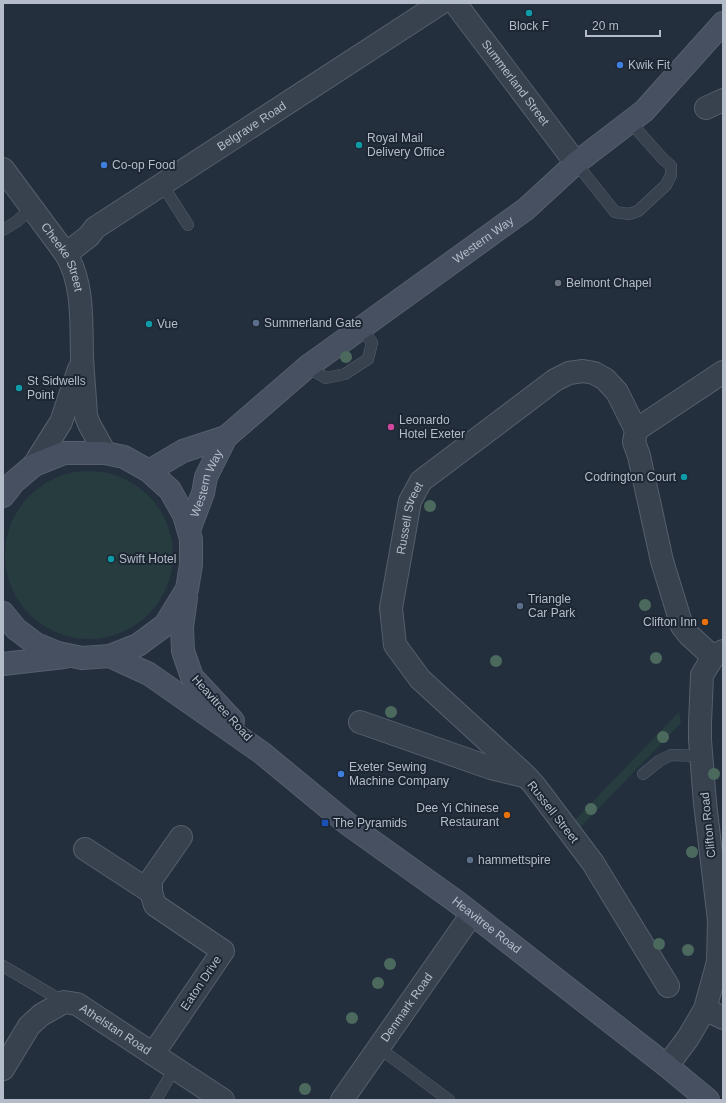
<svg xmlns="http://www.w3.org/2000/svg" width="726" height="1103" font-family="Helvetica,sans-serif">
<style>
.green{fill:#263c3f}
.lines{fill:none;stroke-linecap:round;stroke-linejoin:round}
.service-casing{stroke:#565f6c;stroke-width:12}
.minor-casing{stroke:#565f6c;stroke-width:24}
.secondary-casing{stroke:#565f6c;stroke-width:24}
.service{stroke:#38414e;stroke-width:11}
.minor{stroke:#38414e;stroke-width:22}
.secondary{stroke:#465061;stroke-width:22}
.tree{fill:#4b6a5d}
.culture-dot{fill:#0f9aa8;stroke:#1d2633;stroke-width:1.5}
.shop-dot{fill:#3f7fe0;stroke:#1d2633;stroke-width:1.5}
.worship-dot{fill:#6b7280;stroke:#1d2633;stroke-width:1.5}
.service-dot{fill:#5c6f8a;stroke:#1d2633;stroke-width:1.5}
.hotel-dot{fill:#d1479c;stroke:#1d2633;stroke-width:1.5}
.food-dot{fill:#e8710a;stroke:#1d2633;stroke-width:1.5}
.transit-dot{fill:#1a4fb4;stroke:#1d2633;stroke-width:1.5}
.labels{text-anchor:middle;stroke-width:4;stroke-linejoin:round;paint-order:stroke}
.poi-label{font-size:12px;fill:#b4bcc9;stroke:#1d2633;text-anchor:start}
.street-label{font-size:12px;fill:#b4bcc9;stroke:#1d2633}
</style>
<rect width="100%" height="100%" fill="#242f3e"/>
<path class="green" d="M5 555a84 84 0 1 1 168 0a84 84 0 1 1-168 0Z
M679,712L681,723L578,830L573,822Z"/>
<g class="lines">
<g class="service-casing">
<path id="service" d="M576,163L615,212L629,214L638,211L666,185L671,175V166L663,159L630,122
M162,184L188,225
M3,230L16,222L32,208
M307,367L326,378L345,374L368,359L372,343L362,328
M643,774L659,761L671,755L701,756
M3,966L64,1002
M378,1047L449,1100
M156,1100L174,1069"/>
</g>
<g class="minor-casing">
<g id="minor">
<path id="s1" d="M455,3L576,163"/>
<path d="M706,108L723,100"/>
<path id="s2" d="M3,169L66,254C84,284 81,323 82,357C83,377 85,396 86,416L89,424L105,453"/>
<path id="s3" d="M66,254L89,236L95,228L441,3"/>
<path d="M636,430L723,372"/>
<path d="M34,465L61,422L79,369"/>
<path d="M360,722L491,768L524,776"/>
<path d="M85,849L151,892L155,905L223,951L153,1054"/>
<path d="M151,892V880L181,837"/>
<path id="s4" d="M668,986L593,863L535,786L526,776L420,679L395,645L391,608L410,501L421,481L555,380L569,373L583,371L594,373L605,379L617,392L636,430L634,442L639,456L662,561L682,626L689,635L713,657"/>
<path d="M705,1009L723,1018"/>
<path d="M667,1066L688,1038L705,1009L718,962L719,920L705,803L700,740V723L702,675L713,657L723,651"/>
<path id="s5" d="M3,1069L29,1026L41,1015L64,1002L77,1004L223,1100"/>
<path id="s6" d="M342,1100L472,914"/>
</g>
</g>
<g class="secondary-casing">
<g id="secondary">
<path id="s7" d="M149,471L183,451L226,437L307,367L526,209L576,163L644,111L723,23"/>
<path d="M3,496L14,482L34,465L64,453H105L124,457L149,471L170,490L184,515L191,539V565L187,589L165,625L138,645L110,656L82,658L58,653L36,644L16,629L3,613"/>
<path id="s8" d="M189,530L203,493L206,477L226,437"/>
<path d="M186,598L182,627L183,651L192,677L233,721"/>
<path id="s9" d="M110,656L149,674L262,753L348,824L457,902L667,1066L708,1100"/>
<path d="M3,664L64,657"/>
</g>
</g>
<use href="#service" class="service"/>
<use href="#minor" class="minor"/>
<use href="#secondary" class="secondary"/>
</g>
<g class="tree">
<circle cx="346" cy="357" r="6"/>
<circle cx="430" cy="506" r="6"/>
<circle cx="645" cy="605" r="6"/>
<circle cx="656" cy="658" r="6"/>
<circle cx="496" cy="661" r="6"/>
<circle cx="391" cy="712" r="6"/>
<circle cx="663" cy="737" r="6"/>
<circle cx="714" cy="774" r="6"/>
<circle cx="591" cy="809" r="6"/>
<circle cx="692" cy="852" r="6"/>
<circle cx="659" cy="944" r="6"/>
<circle cx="688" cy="950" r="6"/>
<circle cx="390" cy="964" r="6"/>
<circle cx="378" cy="983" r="6"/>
<circle cx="352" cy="1018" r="6"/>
<circle cx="305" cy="1089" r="6"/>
</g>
<g class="culture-dot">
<circle cx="529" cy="13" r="4"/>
<circle cx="359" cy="145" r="4"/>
<circle cx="149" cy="324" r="4"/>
<circle cx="19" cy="388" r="4"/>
<circle cx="684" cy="477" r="4"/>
<circle cx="111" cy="559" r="4"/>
</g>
<g class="shop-dot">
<circle cx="620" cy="65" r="4"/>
<circle cx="104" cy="165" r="4"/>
<circle cx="341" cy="774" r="4"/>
</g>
<circle class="worship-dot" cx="558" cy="283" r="4"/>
<g class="service-dot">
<circle cx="256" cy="323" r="4"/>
<circle cx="520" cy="606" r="4"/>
<circle cx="470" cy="860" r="4"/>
</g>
<circle class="hotel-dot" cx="391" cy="427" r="4"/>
<g class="food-dot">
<circle cx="705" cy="622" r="4"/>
<circle cx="507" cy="815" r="4"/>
</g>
<rect class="transit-dot" x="321" y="819" width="8" height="8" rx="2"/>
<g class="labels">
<g class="poi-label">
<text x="529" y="30" text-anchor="middle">Block F</text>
<text x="628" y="69">Kwik Fit</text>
<text x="367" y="142">Royal Mail<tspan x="367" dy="14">Delivery Office</tspan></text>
<text x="112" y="169">Co-op Food</text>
<text x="566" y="287">Belmont Chapel</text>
<text x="264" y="327">Summerland Gate</text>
<text x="157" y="328">Vue</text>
<text x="27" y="385">St Sidwells<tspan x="27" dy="14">Point</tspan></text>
<text x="399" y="424">Leonardo<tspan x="399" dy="14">Hotel Exeter</tspan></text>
<text x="676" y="481" text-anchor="end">Codrington Court</text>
<text x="119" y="563">Swift Hotel</text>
<text x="528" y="603">Triangle<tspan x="528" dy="14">Car Park</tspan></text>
<text x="697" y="626" text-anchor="end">Clifton Inn</text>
<text x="349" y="771">Exeter Sewing<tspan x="349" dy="14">Machine Company</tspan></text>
<text x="499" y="812" text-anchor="end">Dee Yi Chinese<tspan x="499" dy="14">Restaurant</tspan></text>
<text x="333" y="827">The Pyramids</text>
<text x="478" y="864">hammettspire</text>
</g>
<g class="street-label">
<text dy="4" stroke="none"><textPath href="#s1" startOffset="100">Summerland Street</textPath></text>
<text dy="4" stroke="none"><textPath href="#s3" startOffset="226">Belgrave Road</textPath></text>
<text dy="4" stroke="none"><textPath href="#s7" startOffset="409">Western Way</textPath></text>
<text dy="4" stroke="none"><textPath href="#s2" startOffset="107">Cheeke Street</textPath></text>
<text dy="4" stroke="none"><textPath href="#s8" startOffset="50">Western Way</textPath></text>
<text dy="4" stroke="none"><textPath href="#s4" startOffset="569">Russell Street</textPath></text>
<text transform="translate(222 708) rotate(48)" y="4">Heavitree Road</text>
<text transform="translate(553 812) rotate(52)" y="4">Russell Street</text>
<text transform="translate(708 825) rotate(-96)" y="4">Clifton Road</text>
<text dy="4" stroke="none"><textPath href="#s9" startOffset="464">Heavitree Road</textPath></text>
<text transform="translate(201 983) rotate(-56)" y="4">Eaton Drive</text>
<text dy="4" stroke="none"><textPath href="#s6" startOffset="113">Denmark Road</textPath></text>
<text dy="4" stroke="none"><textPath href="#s5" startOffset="152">Athelstan Road</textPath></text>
</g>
</g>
<rect width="726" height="1103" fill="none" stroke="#b4bcc9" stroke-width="8"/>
<path d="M586 30v6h74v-6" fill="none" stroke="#b4bcc9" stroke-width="2"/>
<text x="592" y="30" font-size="12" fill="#b4bcc9" stroke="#1d2633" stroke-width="3" paint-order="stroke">20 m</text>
</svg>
